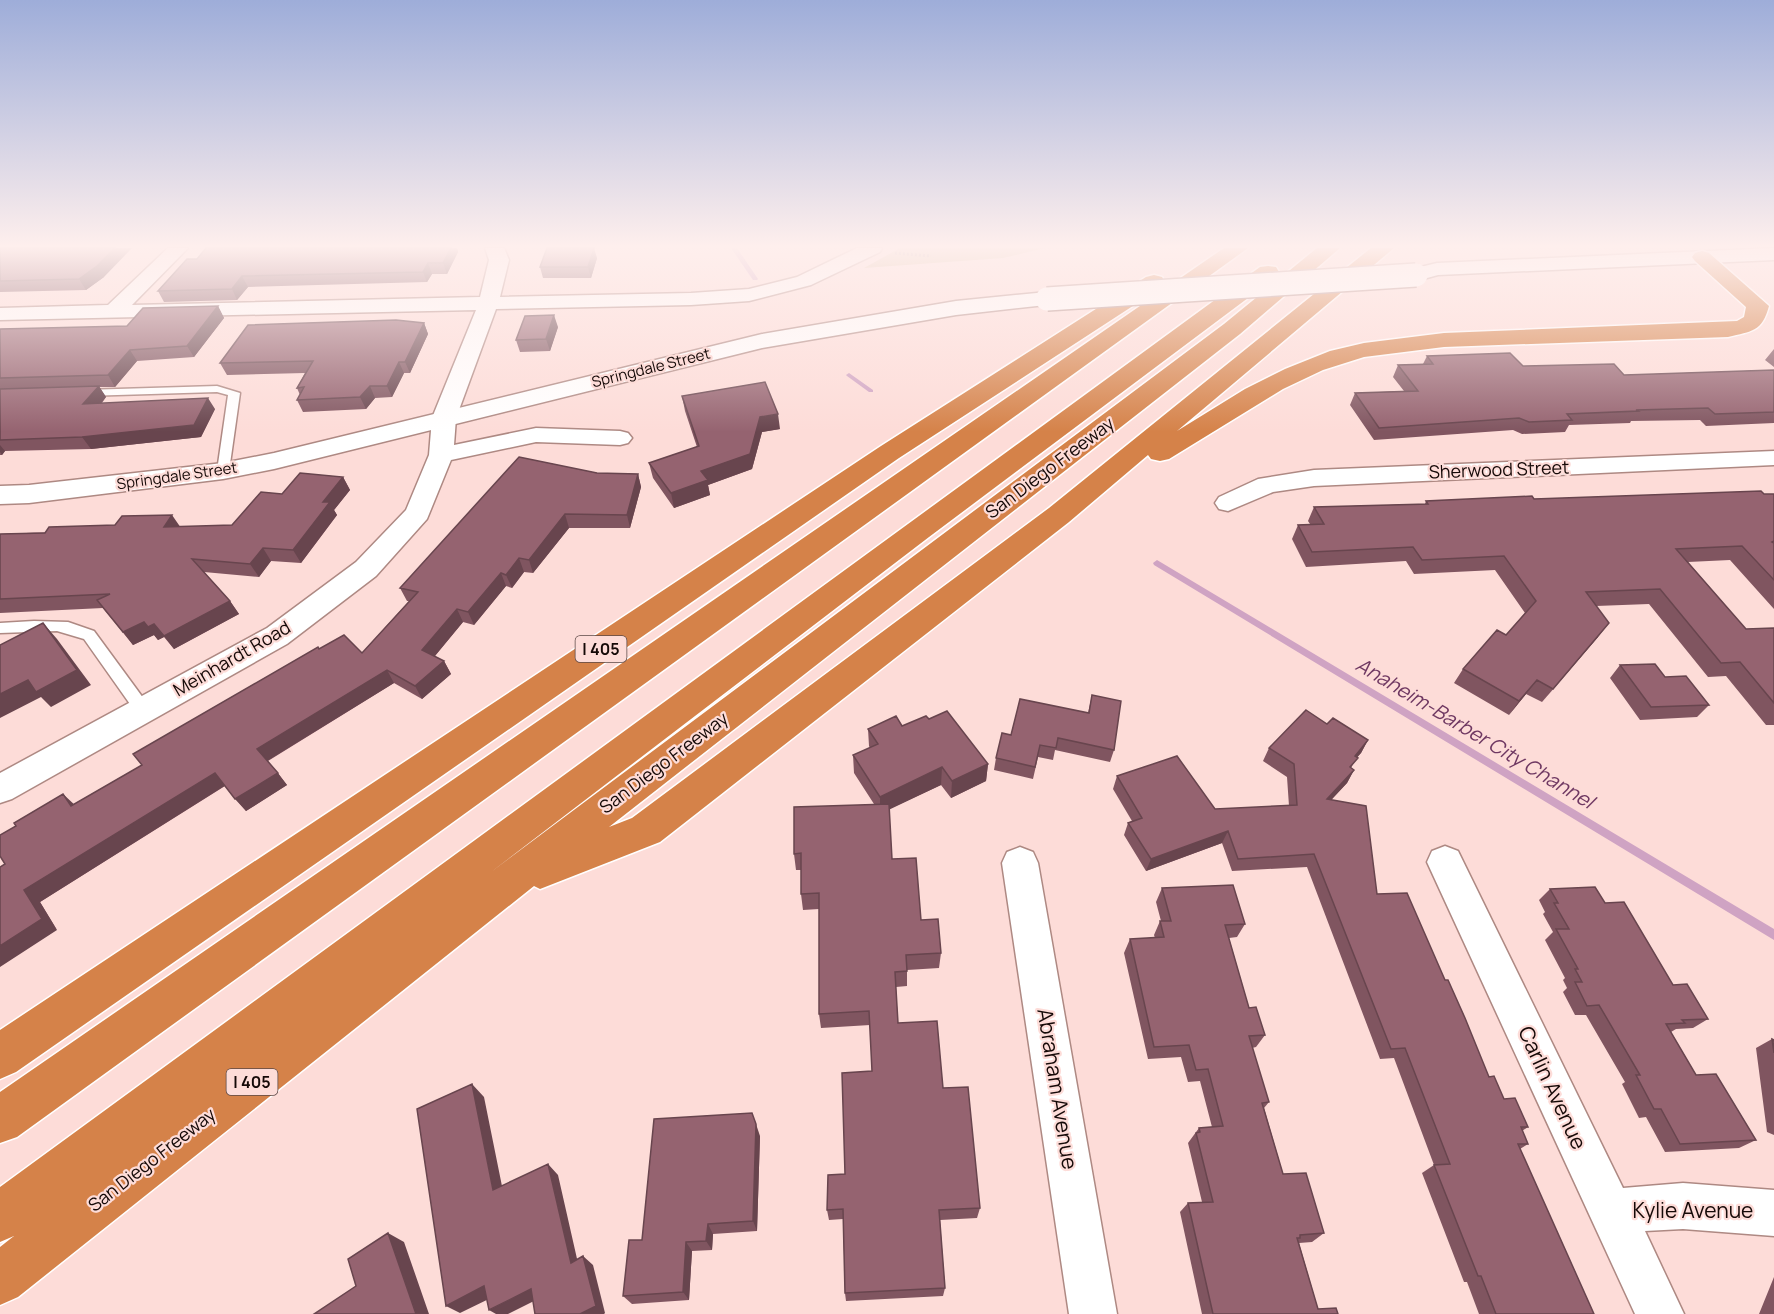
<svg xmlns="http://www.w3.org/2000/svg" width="1774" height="1314" font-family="Manrope,sans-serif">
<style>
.green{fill:#d1b892}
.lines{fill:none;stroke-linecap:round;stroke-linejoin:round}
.stream{fill:#cfa3c3;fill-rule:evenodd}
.service-casing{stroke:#ae8983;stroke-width:3}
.minor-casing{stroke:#ae8983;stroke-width:3}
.secondary-casing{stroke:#ae8983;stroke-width:3}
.motorway-casing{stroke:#fff;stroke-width:3}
.path{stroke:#907975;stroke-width:3;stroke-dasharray:2 2;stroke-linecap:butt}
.service{fill:#fff;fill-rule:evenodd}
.minor{fill:#fff;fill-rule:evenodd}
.secondary{fill:#fff;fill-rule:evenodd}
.motorway{fill:#d58249;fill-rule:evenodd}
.secondary-bridge-casing{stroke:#ae8983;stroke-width:26;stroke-linecap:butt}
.secondary-bridge{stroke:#fff;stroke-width:23}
.wall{fill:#805560}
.shaded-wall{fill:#68454e}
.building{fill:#956370;stroke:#68454e;stroke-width:1.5}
.labels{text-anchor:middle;stroke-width:4.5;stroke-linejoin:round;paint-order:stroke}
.far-street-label{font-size:15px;fill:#150907;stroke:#fddcd8}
.shield{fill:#fddcd8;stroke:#5b4846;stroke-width:1.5}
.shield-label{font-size:16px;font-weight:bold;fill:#150907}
.street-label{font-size:18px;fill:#150907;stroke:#fddcd8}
.water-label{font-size:20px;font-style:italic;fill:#6f3862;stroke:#fddcd8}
.near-street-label{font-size:21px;fill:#150907;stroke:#fddcd8}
</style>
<rect width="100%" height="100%" fill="#fddcd8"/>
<path class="green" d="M900,248H1045L1003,258L864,268Z"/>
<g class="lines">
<path class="stream" d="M731,248H737L758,279L757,280H753Z
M849,373L873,390V392H869L847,376L846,375Z
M1157,560L1774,929V940L1154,565L1153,563Z"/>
<g class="service-casing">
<path id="service" d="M217,386L240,393L229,471L223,475L217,471L228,395L217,392L84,396L78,393L84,390Z
M34,621L68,622L94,631L149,706L151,710L149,714H137L84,639L57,631L0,633V623Z"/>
</g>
<g class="minor-casing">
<path id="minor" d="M168,248H188L132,305L480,297L489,260L485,248H504L509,260L500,297L691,293L749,289L797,277L857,248H882L880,252L811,285L749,301L691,305L496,309L456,418L454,445L536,428L620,431L628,433L632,438L628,443L620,445L536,442L451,460L427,519L376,576L287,644L12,799L0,803V773L267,628L356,562L406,510L429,455L432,418L476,310L0,320V308L108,305Z
M1774,451V465L1314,486L1273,492L1228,511L1219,509L1215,503L1219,497L1258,479L1314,470Z
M1445,846L1458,851L1623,1188L1683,1183L1774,1190V1236L1683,1229L1645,1231L1684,1314H1635L1427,862L1432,851Z
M1020,847L1033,852L1038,863L1117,1314H1069L1002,863L1007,852Z"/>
</g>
<g class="secondary-casing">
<path id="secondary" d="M1774,248V260L1438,275L1416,281L1408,280L1405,275L1408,270L1437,263Z
M1047,292L1055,294L1058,299L1055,304L956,315L762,348L274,469L223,479L29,503L0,504V486L29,485L223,463L274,453L762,334L956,301Z"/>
</g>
<g class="motorway-casing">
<path id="motorway" d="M1224,248H1248L17,1137L0,1143V1092Z
M1317,248H1340L1240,334L609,827L632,818L1049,508L1371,248H1394L1177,431L1245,389L1285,369L1330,351L1364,343L1444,333L1737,321L1744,317L1746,307L1695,261L1692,257L1695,253L1702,251L1709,253L1769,306C1762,332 1752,331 1728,337L1444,347L1364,357L1323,370L1283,389L1169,459L1160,461L1151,459L1148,455L1069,522L660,842L540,889L534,886L18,1297L0,1305V1247L14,1236L0,1242V1187L1260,267L1268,266L1276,267L1279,272L1276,277L929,537L491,872L1224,324Z
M1154,275L1162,277L1165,282L1162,287L899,458L16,1072L0,1079V1030L881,446L1146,277Z"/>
</g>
<path class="path" d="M895,253L931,256"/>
<use href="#service" class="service"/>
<use href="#minor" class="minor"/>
<use href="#secondary" class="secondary"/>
<use href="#motorway" class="motorway"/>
<g class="secondary-bridge-casing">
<path id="secondary-bridge" d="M1047,299L1416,275"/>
</g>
<use href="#secondary-bridge" class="secondary-bridge"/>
</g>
<path class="wall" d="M0,248L104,277L86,290L0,292Z
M206,248H457L458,252L447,274H432L427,282L248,287L237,300L164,302L158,291L197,259Z
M597,258L591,278H543L540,267Z
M218,306L224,318L194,357L137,361L115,387H99L106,397L102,403L215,409L201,437L91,449L5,451L2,455H0V329L127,326Z
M424,323L428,334L410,373H404L392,397L375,398L366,409L303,412L297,400L300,395L297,388L305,373L227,375L220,363Z
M558,327L550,351L520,352L516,340Z
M1774,349V367L1765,360Z
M1427,356L1523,366L1624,375L1774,370V423L1706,426L1700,420L1631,421L1630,423L1569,425L1565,432L1522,434L1513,430L1374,440L1350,405L1355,393L1404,391L1393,377L1398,365L1423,364Z
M682,396L780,429L762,432L752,469L708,485L710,495L674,508L653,478L649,463L697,447L685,411Z
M597,473L638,474L641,487L630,528H569L533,573L524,572L512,588L506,586L474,625L463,622L435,656L444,661L451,674L422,699L394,683L268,761L287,785L246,811L225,786L40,902L57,930L5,864L16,826L74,804L142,765L319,649L362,653L409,601H407L400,588Z
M343,477L350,490L334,510L337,515L301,563L271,561L259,577L204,572L230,601L239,614L174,649L164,637L158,640L154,635L133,645L103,608L0,613V534L232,525L282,494Z
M1774,494V609L1730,560L1688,562L1746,629L1774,628V725H1766L1726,676L1708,677L1649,604L1596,606L1598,637L1542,702L1526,694L1509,715L1454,683L1463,669L1506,635L1525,613L1495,570L1414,574L1406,561L1306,567L1292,539L1298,525L1310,524L1308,521L1314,507L1425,504L1426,501Z
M1620,665L1665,677L1709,705L1697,717L1640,720L1610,678Z
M1092,695L1114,750L1110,762L1055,750L1053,760L1038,757L1033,779L994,770L996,758L1011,735L1088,713Z
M929,719L988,764L986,781L951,798L941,785L889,809L892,859L921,920L941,953L939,968L907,970V986L896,987L898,1023L943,1088L980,1208L977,1218L940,1220L945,1288L943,1296L846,1301L845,1293L843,1219L829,1220L827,1210L845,1174L872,1071L870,1025L821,1028L819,1014V909L803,910L801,894V870H796L794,854L874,804L854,773L853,755L870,748L869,746L868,729L902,726Z
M1327,724L1368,740L1361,753L1357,757L1351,768L1354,770L1347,783L1331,800L1377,894L1445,980L1489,1077L1504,1099L1528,1127L1522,1131L1528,1144L1520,1149L1594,1314H1479L1467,1282H1464L1422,1173L1434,1165L1394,1058L1380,1059L1307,867L1232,871L1222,843L1146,871L1124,835L1128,823L1132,821L1113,789L1117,776L1215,809L1289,806L1287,777L1263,761L1269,748Z
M1162,888L1245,924L1237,937L1229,938L1249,1008L1265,1035L1256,1047L1252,1048L1269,1102L1264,1108L1283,1174L1324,1233L1312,1242L1299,1243L1318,1309L1338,1314H1202L1180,1212L1188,1203L1202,1202L1188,1143L1199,1128L1212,1127L1200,1081L1188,1082L1181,1057L1148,1059L1124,953L1130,939L1155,938L1154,935L1160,921H1161L1156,902Z
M1550,889L1605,903L1673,985L1708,1019L1693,1028L1676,1029L1671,1032L1696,1075L1756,1140L1739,1148L1665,1152L1646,1117L1639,1118L1622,1084L1625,1082L1586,1015H1575L1563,992L1567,988L1563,980L1565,978L1545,940L1553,932L1543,914L1545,912L1539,900Z
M1772,1039L1774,1040V1135L1767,1132L1756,1048Z
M760,1136L757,1231L713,1234L712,1250L692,1251L689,1300L632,1304L623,1296L642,1240Z
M1774,1277V1314H1759Z"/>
<path class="shaded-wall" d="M115,248H132L104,277L86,290L79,279Z
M451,248H457L458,252L447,274L443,263Z
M594,248L597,258L591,278L588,267Z
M428,263L432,274L427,282L423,272Z
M242,276L248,287L237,300L232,289Z
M218,306L224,318L194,357L187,346Z
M554,315L558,327L550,351L546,339Z
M424,323L428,334L410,373L405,362Z
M130,350L137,361L115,387L108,375Z
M399,362L404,373L392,397L387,386Z
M99,386L106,397L91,415L83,404Z
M370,386L375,398L366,409L360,397Z
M208,398L215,409L201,437L91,449L82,437Z
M778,414L780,429L762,432L752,469L708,485L710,495L674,508L671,493L760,417Z
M0,445L5,451L2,455L0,452Z
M638,474L641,487L630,528L627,515Z
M343,477L350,490L334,510L337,515L301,563L293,550L323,502Z
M565,514L569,528L533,573L529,560Z
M172,515L181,528L164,527Z
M263,548L271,561L259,577L250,564Z
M519,558L524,572L512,588L506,575Z
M501,573L506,586L474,625L468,612Z
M230,601L239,614L174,649L164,636Z
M457,609L463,622L429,663L422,650Z
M144,622L154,624L164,637L158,640L154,635L133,645L123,632Z
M43,623L57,639L91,685L51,707L41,697L0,718V694Z
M1609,623L1598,637L1542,702L1553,689Z
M444,661L451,674L422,699L415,686Z
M387,670L394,683L267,761L257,749Z
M1537,680L1526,694L1509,715L1519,701Z
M1368,740L1361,753L1347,769L1355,756Z
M988,764L986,781L951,798L952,781Z
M942,767L941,785L880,814V797Z
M1354,770L1347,783L1320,812L1327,799Z
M215,773L226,785L40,902L57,930L0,967V946L24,890Z
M278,773L287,785L246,811L235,799Z
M63,794L77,807L71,806Z
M1228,831L1222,843L1146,871L1151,859Z
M472,1084L484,1097L505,1201L493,1190Z
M756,1124L760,1136L757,1231L753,1221Z
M548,1164L558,1175L580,1272L571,1263Z
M708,1224L713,1234L712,1250L706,1241Z
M388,1233L404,1242L429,1314H416Z
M686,1242L692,1251L689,1300L683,1292Z
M583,1256L593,1265L605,1313L604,1314H580Z
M484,1286L497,1295L460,1313L446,1306Z
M531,1289L542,1297L508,1314H496L489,1310Z"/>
<path class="building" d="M0,248H115L97,266L79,279L0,281Z
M206,248H451L443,263H428L423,272L242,276L232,289L158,291L187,259H197Z
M547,248H594L588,267H540Z
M218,306L187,346L130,350L108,375L0,378V329L127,326L143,308Z
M554,315L546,339L516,340L525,316Z
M396,320L424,323L405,362H399L387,386H370L360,397L297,400L304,387L297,388L313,361L220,363L248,325Z
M1510,353L1523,366L1614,364L1624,375L1774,370V412L1715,414L1708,408L1636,410L1638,411L1567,414L1572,420L1529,422L1519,418L1379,428L1355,393L1418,391L1398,365L1433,364L1427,356Z
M765,382L778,414L760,417L750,454L701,471L708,480L671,493L649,463L699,446L682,396Z
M99,386L83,404L208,398L194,425L82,437L0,440V389Z
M519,457L597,473L638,474L627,515L565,514L529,560L519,558L506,575L501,573L468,612L457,609L422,650L444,661L415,686L387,670L257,749L278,773L235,799L215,773L24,890L42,919L0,946V867L5,864L0,856V835L16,826L14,823L63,794L71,806L142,765L133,754L318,647L319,649L344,635L362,653L418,592L400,588Z
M300,473L343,477L323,502H330L293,550L263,548L250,564L192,559L230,601L164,636L154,624L148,627L144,622L123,632L97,600L110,594L0,599V534L45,533L49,527L115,525L122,516L172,515L164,527L232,525L261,492L282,494Z
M1761,491L1764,494H1774V541L1772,542L1774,543V580L1742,546L1676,549L1746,629L1774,628V703L1740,662L1721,663L1660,589L1586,592L1609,623L1553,689L1537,680L1519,701L1463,669L1497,630L1506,635L1536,601L1504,556L1422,560L1413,547L1312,552L1298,525L1324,524L1314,507L1428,504L1426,501L1532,496L1534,499Z
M43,623L77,670L36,692L28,680L0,694V645Z
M1655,664L1665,677L1686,676L1709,705L1651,707L1620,665Z
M1092,695L1121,701L1114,750L1058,738L1056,748L1040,745L1035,767L996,758L1002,733L1011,735L1020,699L1089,713Z
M1306,710L1327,724L1333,718L1368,740L1355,756L1358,758L1350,767L1354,770L1327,799L1366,806L1377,894L1407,893L1445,980H1448L1465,1018L1489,1077L1494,1076L1504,1099L1515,1098L1528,1127H1521L1528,1144H1518L1594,1314H1496L1481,1276H1478L1434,1165L1450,1164L1405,1048L1391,1049L1314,854L1238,859L1228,831L1151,859L1128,823L1142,818L1117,776L1177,756L1215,809L1297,805L1294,764L1269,748Z
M947,711L988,764L952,781L942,767L880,797L853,755L878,744L868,729L896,716L902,726L926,716L929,719Z
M889,804L892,859L916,858L921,920L938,919L941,953L906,955L907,971L895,972L898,1023L937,1021L943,1088L968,1087L980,1208L939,1210L945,1288L845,1293L843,1209L827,1210L828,1175L845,1174L842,1073L872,1071L869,1011L819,1014V893L801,894V853L794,854V807Z
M1233,885L1245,924L1225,925L1249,1008L1256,1007L1265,1035L1249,1036L1269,1102L1262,1103L1283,1174L1306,1173L1324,1233L1300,1235V1238H1297L1318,1309L1336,1308L1338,1314H1213L1188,1203L1213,1202L1196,1133L1200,1132L1199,1128L1223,1126L1208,1069L1196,1070L1189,1045L1154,1047L1130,939L1164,937L1160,921H1171L1162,888Z
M1595,887L1605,903L1624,902L1673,985L1687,984L1708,1019L1682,1020L1685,1023L1666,1024L1696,1075L1716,1074L1756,1140L1680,1144L1661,1109H1654L1636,1075H1640L1599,1005L1587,1006L1575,982H1582L1575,969H1578L1556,929H1569L1554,903H1558L1550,889Z
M1772,1039L1774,1040V1053Z
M472,1084L493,1190L548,1164L571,1263L583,1256L596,1306L580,1314H535L531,1289L489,1310L484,1286L446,1306L417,1109Z
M752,1113L756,1124L753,1221L708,1224L706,1241L686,1242L683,1292L623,1296L629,1240H642L654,1119Z
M388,1233L416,1314H314L356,1286L348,1259Z"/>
<linearGradient id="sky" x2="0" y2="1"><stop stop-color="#9eadd9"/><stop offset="0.57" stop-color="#feefed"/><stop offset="1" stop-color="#feefed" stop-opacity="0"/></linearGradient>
<rect width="1774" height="432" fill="url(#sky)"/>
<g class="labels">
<g class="far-street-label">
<text transform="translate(651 368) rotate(-14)" y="5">Springdale Street</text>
<text transform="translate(177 476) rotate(-8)" y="5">Springdale Street</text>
</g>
<g class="shield">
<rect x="575.5" y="636" width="51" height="26" rx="4.5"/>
<rect x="226.5" y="1069" width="51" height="26" rx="4.5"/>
</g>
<g class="shield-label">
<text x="601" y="655">I 405</text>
<text x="252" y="1088">I 405</text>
</g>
<g class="street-label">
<text transform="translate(1050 468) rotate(-37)" y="6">San Diego Freeway</text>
<text transform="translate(1499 470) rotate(-2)" y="6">Sherwood Street</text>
<text transform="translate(232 659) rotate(-30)" y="6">Meinhardt Road</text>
<text transform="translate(664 763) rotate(-37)" y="6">San Diego Freeway</text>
<text transform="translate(152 1160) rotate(-38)" y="6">San Diego Freeway</text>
</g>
<g class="water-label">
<text transform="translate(1475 733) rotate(31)" y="7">Anaheim-Barber City Channel</text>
</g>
<g class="near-street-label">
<text transform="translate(1552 1088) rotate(65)" y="7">Carlin Avenue</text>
<text transform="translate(1057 1089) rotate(81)" y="7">Abraham Avenue</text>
<text x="1693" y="1218">Kylie Avenue</text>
</g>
</g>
</svg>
